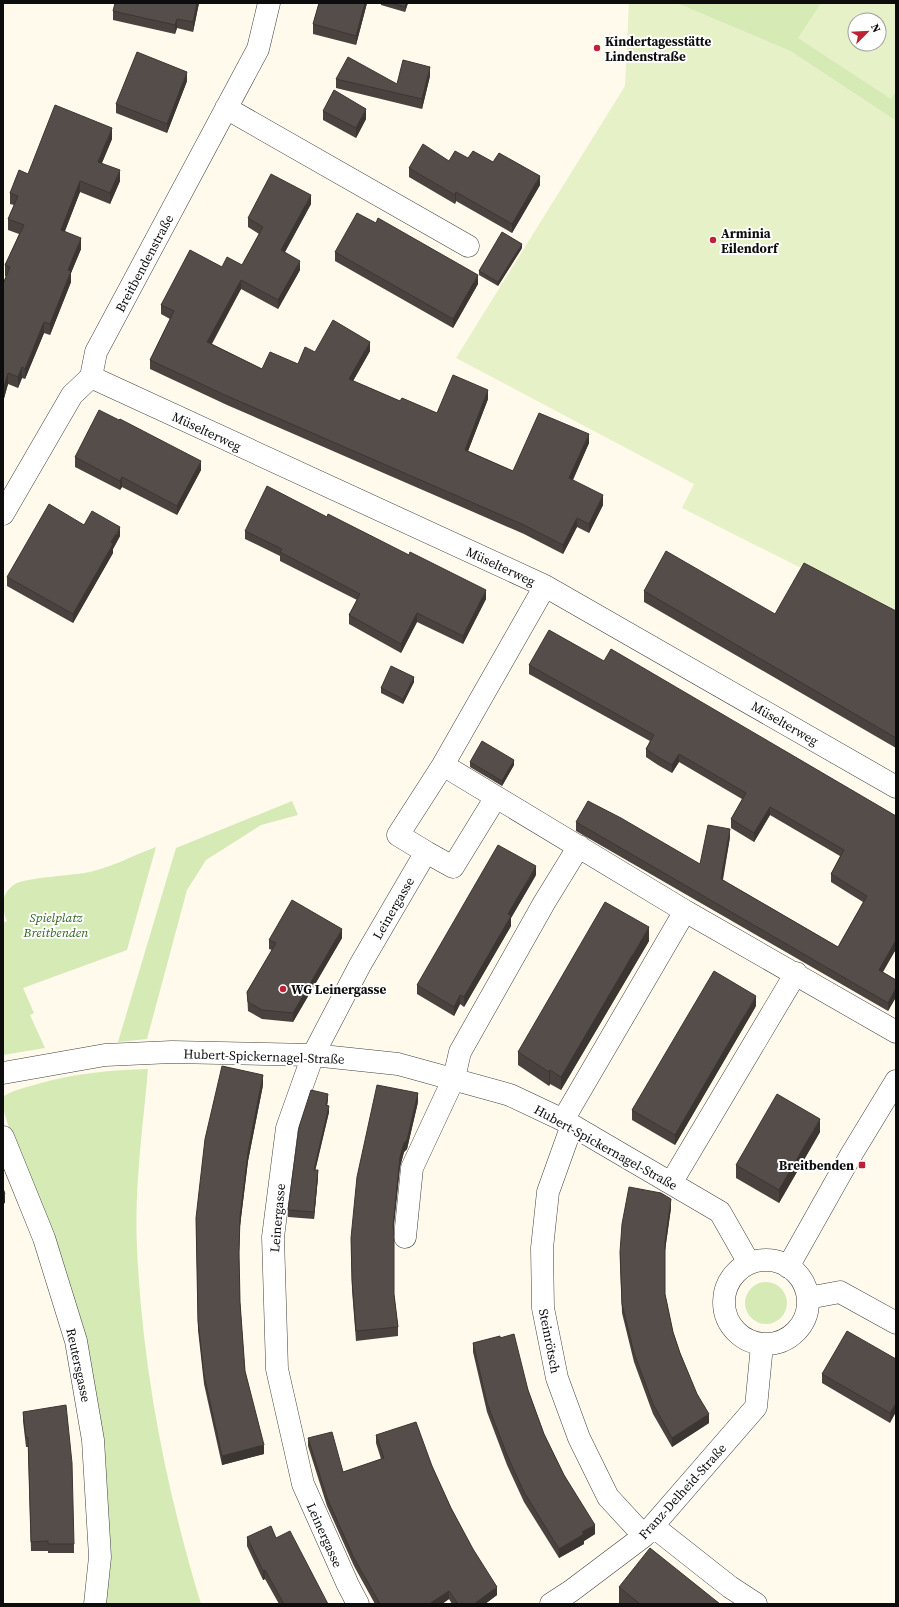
<svg xmlns="http://www.w3.org/2000/svg" width="899" height="1607" font-family="'Source Serif 4',serif">
<style>
.green{fill:#d5eab5;fill-rule:evenodd}
.pitch{fill:#e6f1c7;fill-rule:evenodd}
.lines{fill:none;stroke-linecap:round;stroke-linejoin:round}
.minor-casing{stroke:#404040;stroke-width:23}
.minor{stroke:#fff;stroke-width:22}
.wall{fill:#49423f}
.shaded-wall{fill:#3c3633}
.building{fill:#554d49;stroke:#3c3633}
.poi-dot{fill:#bf2236;stroke:#fff;stroke-width:1.5}
.labels{text-anchor:middle;stroke-width:4;stroke-linejoin:round;paint-order:stroke}
.poi-label{font-size:13px;font-weight:bold;fill:#0d0d0d;stroke:#fff;text-anchor:start}
.street-label{font-size:13px;fill:#0d0d0d;stroke:#fff}
.park-label{font-size:13px;font-style:italic;fill:#31651c;stroke:#fff}
</style>
<rect width="100%" height="100%" fill="#fffaec"/>
<path class="green" d="M676,3H896V121L790,51ZM855,20H879V44H855Z
M292,801L298,815L261,825L206,860L187,890L147,1039L118,1042L176,848Z
M156,847L127,950L23,988L34,1013L30,1015L45,1048L3,1055V923L7,921C1,907 1,893 15,884C23,878 76,875 90,872C112,867 134,855 156,847Z
M148,1069C143,1127 134,1189 137,1247C142,1368 166,1489 201,1604H106L111,1557L102,1439L3,1108L4,1096C16,1089 28,1087 41,1083C78,1073 110,1070 148,1069Z
M745 1303a21 21 0 1 1 42 0a21 21 0 1 1-42 0Z"/>
<path class="pitch" d="M629,3H676L790,51L896,121V616L682,508L694,484L456,358L625,86Z
M821,3H896V91L891,99L798,38ZM855,20H879V44H855Z"/>
<g class="lines">
<g class="minor-casing">
<path id="minor" d="M226,108L468,246
M91,377L545,586L896,787
M3,514L72,395L91,377L96,352L258,49L269,3
M443,765L685,911L896,1032
M426,852L453,867L496,797
M3,1073L105,1055L172,1052L313,1055L398,1064L510,1095L563,1120L720,1212L749,1263
M563,1120L685,911
M572,1125L548,1192L542,1248L543,1308L557,1378L579,1438L608,1497L644,1536
M3,1137L44,1238L76,1341L93,1440L100,1557L95,1604
M671,1183L796,973
M405,1237L412,1168L454,1078L460,1052L544,903L579,846
M724 1302a42 42 0 1 1 84 0a42 42 0 1 1-84 0Z
M788,1267L851,1155L896,1081
M808,1298L840,1292L896,1323
M654,1527L730,1587L756,1604
M358,1604L348,1585L303,1484L277,1369L273,1237L287,1128L313,1055L360,965L426,852L398,835L443,765L545,586
M551,1604L571,1591L644,1536L756,1407L762,1345"/>
</g>
<use href="#minor" class="minor"/>
</g>
<path class="wall" d="M199,3L193,32L177,28L175,34L113,20V11Z
M319,3H367L356,45L313,34V24Z
M381,3H408L405,12L381,5Z
M430,76L422,109L336,88V79L397,84Z
M187,81L167,133L116,113V104Z
M323,111L366,119L356,138L323,120Z
M112,139L102,163L120,181L110,204L80,192L65,231L81,249L71,273V282L50,335L44,333L25,379L22,378L18,388L8,384L3,402V284L6,276H5V265L19,234L8,230V219L14,205L10,204V193L28,174Z
M468,158L493,162L540,185L512,233L456,201L455,204L409,177V168L449,161Z
M311,204L285,252L300,270L278,309L241,289L212,344L262,369L298,364L315,352L370,351L353,381L400,401L437,413L488,399L468,451L513,471L589,443L573,480L603,505L589,533L577,527L563,554L524,534L227,405L150,369V360L170,319L161,314V305L222,267L242,265L259,234L248,227V218Z
M522,248L498,286L479,275V271Z
M335,252L478,284L453,328L335,261Z
M75,457L201,470L177,515L122,487L120,490L75,467Z
M84,525L120,536L113,549V553L73,623L7,586V577Z
M245,531L486,599L463,644L417,622L401,653L349,624V615L357,600L280,561V556L245,539Z
M644,591L775,614L896,611V748L644,602Z
M604,661L896,816V949L883,972L896,980V997L888,1011L576,831V822L700,864L730,837L723,880L838,947L863,902L831,882V874L840,856L770,815L754,842L731,828V819L742,799L679,762L672,773L658,765L646,757V749L650,741L529,674V665Z
M414,682L403,704L381,693V688Z
M470,762L514,765L502,786L470,767Z
M536,875L511,918V926L464,1007L460,1004L454,1016L417,994V985Z
M342,938L293,1022L262,1019L248,1011L247,992L272,950L269,949V940Z
M649,941L561,1090L550,1084L549,1086L518,1065V1052Z
M756,1006L675,1145L632,1120V1110Z
M263,1085L248,1161L240,1226L239,1257L240,1302L245,1371L264,1454L222,1465L204,1384L198,1330L196,1218Z
M328,1100L327,1105L329,1112L315,1170L318,1177L314,1219L288,1217V1210Z
M418,1102L407,1149L404,1152L400,1167L393,1229L394,1294L398,1327V1336L356,1341L352,1290L351,1238Z
M820,1132L779,1203L736,1178V1165Z
M671,1208L665,1250V1294L673,1332L680,1353L709,1423L672,1447L653,1414L634,1362L622,1313L620,1262V1252Z
M500,1338L528,1390L544,1434L564,1475L595,1534L584,1541V1544L559,1558L524,1502L507,1465L487,1412L473,1352V1343Z
M896,1359L890,1423L822,1383V1374Z
M23,1412L74,1544V1553H48V1551H31L28,1447H26L23,1421Z
M376,1435L432,1466L451,1508L497,1595L485,1604H452L449,1599L442,1604H375L354,1566L327,1506L308,1446V1438L343,1472L381,1459L376,1443Z
M247,1537L328,1604H279L265,1579L263,1580L247,1546Z
M619,1587L715,1600L720,1604H619Z"/>
<path class="shaded-wall" d="M197,3H199L193,32V22Z
M365,3H367L356,45V36Z
M406,3H408L405,12V7Z
M177,19V28L175,34V25Z
M430,67V76L422,109V99Z
M187,72V81L167,133V124Z
M366,109V119L356,138V128Z
M112,128V139L98,172V162Z
M120,170V181L110,204V193Z
M540,176V185L512,233V224Z
M80,181V192L61,241V230Z
M456,192V201L455,204V195Z
M311,195V204L281,259V250Z
M81,238V249L71,273V282L50,335V324L68,270Z
M522,244V248L498,286V282Z
M300,261V270L278,309V300Z
M478,275V284L453,328V319Z
M241,280V289L207,351V342Z
M44,322V333L25,379V369Z
M370,342V351L349,388V379Z
M22,367V378L18,388V377Z
M8,373V384L3,402V391Z
M488,390V399L465,459V450Z
M589,434V443L569,488V478Z
M201,461V470L177,515V506Z
M122,477V487L120,490V481Z
M603,495V505L589,533V524Z
M577,518V527L563,554V545Z
M120,527V536L113,549V553L73,623V614Z
M486,590V599L463,644V636Z
M417,613V622L401,653V644Z
M414,677V682L403,704V699Z
M679,754V762L672,773V765Z
M514,760V765L502,786V781Z
M770,807V815L754,842V833Z
M730,829V837L721,887V879Z
M536,866V875L511,918V926L464,1007V997L508,914Z
M649,927V941L561,1090V1077Z
M342,929V938L293,1022V1013Z
M896,940V949L879,978V970Z
M896,988V997L888,1011V1003Z
M460,995V1004L454,1016V1007Z
M756,996V1006L675,1145V1135Z
M550,1070V1084L549,1086V1072Z
M263,1075V1085L248,1161L240,1226V1217L248,1152Z
M418,1093V1102L407,1149L404,1152L400,1167L393,1236V1226L400,1157Z
M328,1094V1100L326,1112V1105Z
M329,1106V1112L314,1176V1170Z
M820,1119V1132L779,1203V1190Z
M318,1170V1177L314,1219V1212Z
M5,1194V1203L3,1204V1195Z
M671,1199V1208L665,1251V1242Z
M896,1403V1412L890,1423V1413Z
M709,1414V1423L672,1447V1438Z
M264,1445V1454L222,1465V1456Z
M595,1525V1534L584,1541V1544L559,1558V1549L582,1532Z
M265,1570V1579L263,1580V1571Z
M497,1587V1595L485,1604H474Z
M449,1591V1599L442,1604H429Z"/>
<path class="building" d="M115,3H197L193,22L177,19L175,25L113,11Z
M319,3H365L356,36L313,24Z
M391,3H406L405,7Z
M137,52L187,72L167,124L116,104Z
M348,57L397,84L403,60L430,67L422,99L336,79Z
M334,90L366,109L356,128L323,111Z
M55,105L112,128L98,162L120,170L110,193L80,181L61,230L81,238L68,270L71,271L50,324L44,322L25,369L22,367L18,377L8,373L3,391V284L10,267L5,265L24,225L8,219L18,196L10,193L19,170L28,174Z
M423,144L449,161L455,151L468,158L473,151L493,162L499,153L540,176L512,224L456,192L455,195L409,168Z
M271,174L311,195L281,250L300,261L278,300L241,280L207,342L262,369L270,352L298,364L305,347L315,352L333,320L370,342L349,379L400,401L402,398L437,413L453,375L488,390L465,450L513,471L539,413L589,434L569,478L603,495L589,524L577,518L563,545L524,525L227,396L150,360L174,311L161,305L190,250L222,267L227,257L242,265L263,227L248,218Z
M357,213L376,223L378,218L478,275L453,319L335,252Z
M502,232L522,244L498,282L479,271Z
M99,410L119,420L120,419L201,461L177,506L122,477L120,481L75,457Z
M267,486L327,517L328,514L409,555L410,552L486,590L463,636L417,613L401,644L349,615L360,594L280,552L282,549L245,531Z
M49,504L84,525L92,511L120,527L111,542L113,544L73,614L7,577Z
M666,551L775,614L804,563L896,611V738L644,591Z
M549,630L604,661L611,649L896,816V940L879,970L896,980V988L888,1003L576,822L588,801L621,818L700,864L708,825L730,829L721,879L838,947L867,896L831,874L844,850L770,807L754,833L731,819L746,793L679,754L672,765L658,757L646,749L654,735L529,665Z
M391,666L414,677L403,699L381,688Z
M482,741L514,760L502,781L470,762Z
M498,845L536,866L508,914L511,916L464,997L460,995L454,1007L417,985Z
M292,900L342,929L293,1013L262,1010L248,1002L247,992L276,943L269,940Z
M605,902L649,927L561,1077L550,1070L549,1072L518,1052Z
M714,971L756,996L675,1135L632,1110Z
M222,1066L263,1075L248,1152L240,1217L239,1252L240,1302L245,1371L264,1445L222,1456L204,1375L198,1321L196,1218L205,1139Z
M377,1085L418,1093L407,1140L404,1143L400,1157L393,1226L394,1234V1294L398,1327L356,1331L352,1280L351,1238L357,1177Z
M311,1090L328,1094L326,1105L329,1106L314,1170H318L314,1212L288,1210L299,1127Z
M777,1094L820,1119L779,1190L736,1165Z
M629,1187L661,1193L671,1199L665,1242V1294L673,1332L680,1353L697,1394L709,1414L672,1438L653,1404L634,1353L622,1304L620,1252L622,1224Z
M3,1188L5,1194L3,1195Z
M847,1331L896,1359V1403L890,1413L822,1374Z
M514,1334L528,1390L544,1434L564,1475L595,1525L582,1532L584,1534L559,1549L524,1492L507,1455L487,1403L473,1343L500,1336V1338Z
M66,1405L72,1463L74,1544H48V1541L31,1542L28,1437L26,1438L23,1412Z
M416,1422L432,1466L451,1508L473,1549L497,1587L474,1604H458L449,1591L429,1604H380L354,1558L327,1498L308,1438L332,1432L343,1472L384,1458L376,1435Z
M271,1526L276,1538L290,1531L328,1604H284L265,1570L263,1571L247,1537Z
M650,1548L720,1604H640L619,1587Z"/>
<g class="poi-dot">
<circle cx="597" cy="48" r="4"/>
<circle cx="713" cy="240" r="4"/>
<circle cx="283" cy="989" r="4"/>
<rect x="858" y="1161" width="8" height="8" rx="2"/>
</g>
<g class="labels">
<g class="poi-label">
<text x="605" y="46">Kindertagesstätte<tspan x="605" dy="15">Lindenstraße</tspan></text>
<text x="721" y="238">Arminia<tspan x="721" dy="15">Eilendorf</tspan></text>
<text x="291" y="994">WG Leinergasse</text>
<text x="854" y="1170" text-anchor="end">Breitbenden</text>
</g>
<g class="street-label">
<text transform="translate(144 263) rotate(-62)" y="5">Breitbendenstraße</text>
<text transform="translate(207 431) rotate(25)" y="5">Müselterweg</text>
<text transform="translate(501 566) rotate(25)" y="5">Müselterweg</text>
<text transform="translate(785 723) rotate(30)" y="5">Müselterweg</text>
<text transform="translate(393 908) rotate(-60)" y="5">Leinergasse</text>
<text transform="translate(264 1056) rotate(2)" y="5">Hubert-Spickernagel-Straße</text>
<text transform="translate(606 1147) rotate(29)" y="5">Hubert-Spickernagel-Straße</text>
<text transform="translate(277 1218) rotate(-85)" y="5">Leinergasse</text>
<text transform="translate(550 1341) rotate(79)" y="5">Steinrötsch</text>
<text transform="translate(79 1365) rotate(78)" y="5">Reutersgasse</text>
<text transform="translate(682 1491) rotate(-48)" y="5">Franz-Delheid-Straße</text>
<text transform="translate(325 1535) rotate(66)" y="5">Leinergasse</text>
</g>
<g class="park-label">
<text x="56" y="922">Spielplatz<tspan x="56" dy="15">Breitbenden</tspan></text>
</g>
</g>
<rect width="899" height="1607" fill="none" stroke="#0d0d0d" stroke-width="8"/>
<g transform="translate(867 32) rotate(66)"><circle r="19" fill="#ffffff" stroke="#9e9e9e"/>
<path d="M0-3L7 15L0 10L-7 15Z" fill="#bf2236"/>
<text y="-6" font-size="11" font-weight="bold" text-anchor="middle" fill="#0d0d0d">N</text>
</g>
</svg>
